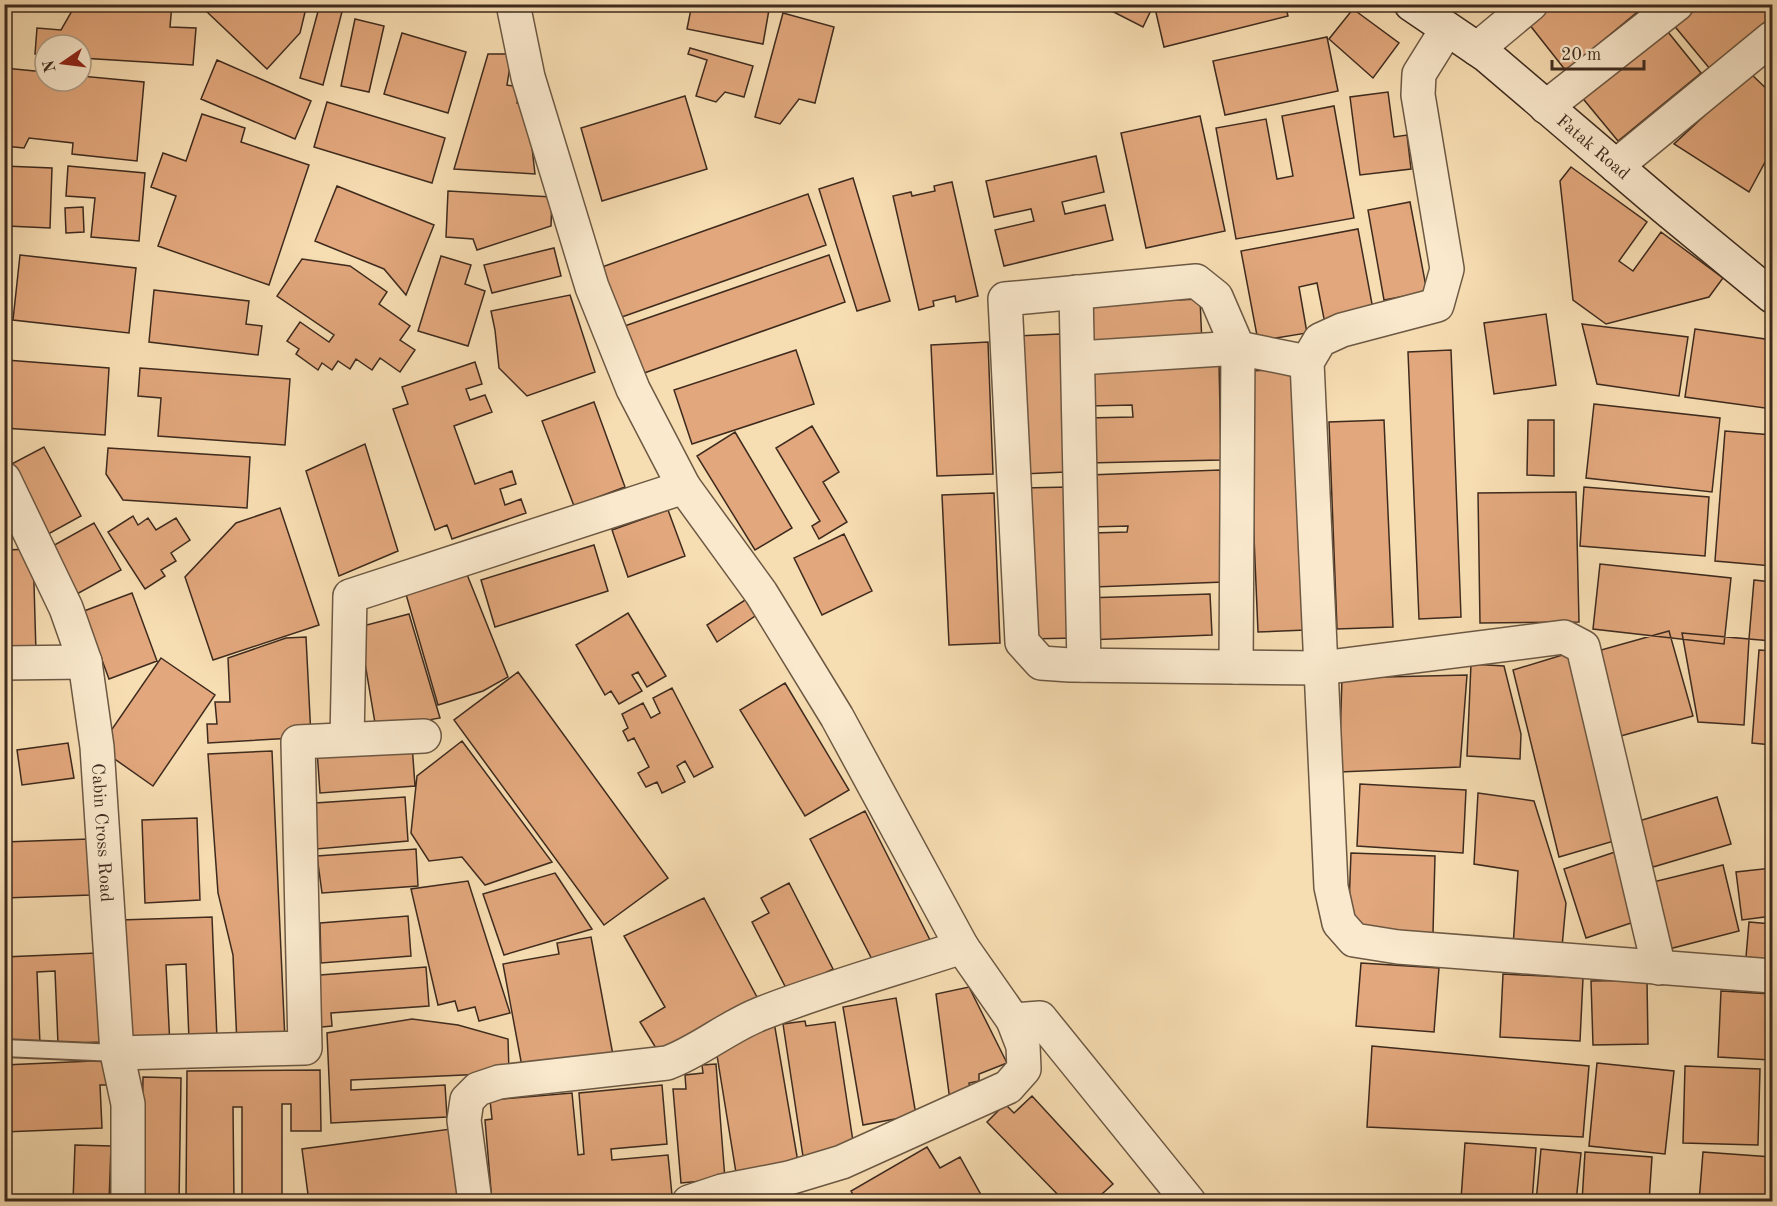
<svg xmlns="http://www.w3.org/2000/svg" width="1777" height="1206" font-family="'Old Standard TT',serif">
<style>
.building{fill:#e2a77c;stroke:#3e2b1e;stroke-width:1.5}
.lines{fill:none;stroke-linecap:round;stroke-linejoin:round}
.lane-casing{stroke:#6c5843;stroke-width:20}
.street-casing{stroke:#6c5843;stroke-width:36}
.secondary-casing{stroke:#3e2b1e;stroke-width:36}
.lane{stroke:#fae9cd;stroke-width:16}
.street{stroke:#fae9cd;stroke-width:33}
.secondary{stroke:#fae9cd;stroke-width:33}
.labels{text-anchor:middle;stroke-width:4.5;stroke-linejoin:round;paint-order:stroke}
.street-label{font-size:18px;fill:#3e2b1e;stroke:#fae9cd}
</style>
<rect width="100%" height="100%" fill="#f7ddb2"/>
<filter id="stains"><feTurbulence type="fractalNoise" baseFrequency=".00333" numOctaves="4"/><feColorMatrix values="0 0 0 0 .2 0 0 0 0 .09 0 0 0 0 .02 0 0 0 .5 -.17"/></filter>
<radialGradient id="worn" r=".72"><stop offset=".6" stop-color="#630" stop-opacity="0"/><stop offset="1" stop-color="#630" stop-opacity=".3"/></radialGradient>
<path class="building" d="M33,4H172L170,27L196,28L193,65L81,58V45H45V55L35,54L37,28L61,30L72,11L33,9Z
M209,4H307L300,33L267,69L206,11L211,6Z
M320,4H344L323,85L300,78Z
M692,4H770L763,44L687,29Z
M1098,4H1154L1143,27Z
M1154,4H1285L1288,16L1164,47Z
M1553,4H1647L1566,71L1529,24Z
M1695,4H1772V18L1710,69L1672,23Z
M1353,9L1399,43L1373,78L1329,39Z
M783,13L834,27L815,103L799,99L780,124L755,117Z
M355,19L384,26L369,92L341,86Z
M1664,27L1701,73L1618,141L1580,95Z
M402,33L466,52L448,113L384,94Z
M1327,37L1338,91L1225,115L1213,61Z
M690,48L753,66L744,97L725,92L716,102L696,96L707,60L688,54Z
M488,54H512L507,85L520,87L517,103L527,104L535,174L454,169Z
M217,60L311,101L295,139L201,99Z
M4,68L45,72V81H81V76L144,82L137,161L72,154L73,143L29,138L24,148L4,146Z
M1750,73L1772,94V149L1749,192L1674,144Z
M1388,92L1394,137L1407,135L1411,169L1360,175L1350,97Z
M685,96L707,169L602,201L581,128Z
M327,102L445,138L432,183L314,147Z
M1334,106L1354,218L1236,239L1216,128L1266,119L1277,179L1293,176L1282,116Z
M202,114L245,128L241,142L309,165L269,285L158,246L176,196L151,187L163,153L186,161Z
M1200,116L1225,231L1146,248L1121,133Z
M1096,156L1104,192L1062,202L1065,214L1105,205L1113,240L1004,266L995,230L1034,221L1031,209L994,217L986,181Z
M4,166L52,168L50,228L7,226L4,215Z
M68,166L145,173L139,241L91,237L95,198L66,196Z
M1571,167L1647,222L1619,261L1633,271L1661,232L1723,278L1709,297L1606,324L1573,300L1560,181Z
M853,178L890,301L857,311L819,189Z
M952,182L978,296L956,302L955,296L933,301L934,306L919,310L893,196L911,192L912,196L935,191L934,186Z
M337,186L434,225L406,295L384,269L315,241Z
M448,191L552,197L551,226L477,250L473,239L446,237Z
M808,194L826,245L619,318L602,267Z
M1410,202L1427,292L1384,300L1368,210Z
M83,207L84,232L66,233L65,208Z
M1358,229L1375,320L1326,329L1317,283L1299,287L1307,333L1258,341L1241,251Z
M554,248L561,276L492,293L484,265Z
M20,255L136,268L129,333L13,320Z
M829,255L845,302L633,377L616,329Z
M441,256L471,265L465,284L485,291L468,346L418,331Z
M302,259L350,266L387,292L379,304L410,326L400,340L415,350L400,372L380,358L372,370L356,359L350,369L338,361L332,370L322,363L318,370L296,354L299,349L287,341L300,322L329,342L334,335L277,296Z
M154,290L249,301L246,324L262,326L258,355L149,342Z
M570,295L595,372L527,396L499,368L495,330L491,311Z
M1200,299L1202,344L1083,349L1081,304Z
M1546,314L1556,385L1494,394L1484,323Z
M1582,324L1688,337L1679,396L1597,384Z
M1695,329L1772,340V409L1685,397Z
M1060,334L1066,472L1022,474L1016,336Z
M988,342L993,474L937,476L931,345Z
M796,350L814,404L692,444L674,390Z
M1451,350L1461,617L1419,619L1408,352Z
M6,360L109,368L105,435L4,428Z
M1219,361L1221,460L1087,463L1086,418L1133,417L1132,405L1089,406L1087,364Z
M475,362L482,384L466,389L470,400L485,395L492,412L454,426L475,484L512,471L516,484L500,489L505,505L521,499L526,513L452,539L447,525L435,530L393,409L408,404L402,387Z
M140,368L290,379L285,445L158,436L161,398L138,396Z
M1295,369L1306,630L1258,632L1247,371Z
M594,402L625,487L574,506L542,421Z
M1594,404L1720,418L1712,492L1586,478Z
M1384,420L1393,627L1337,629L1329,422Z
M1528,420H1554V476L1527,475Z
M812,426L839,472L823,482L847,522L819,539L812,526L820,521L776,448Z
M1725,431L1772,435V566L1715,561Z
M735,432L792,528L755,550L697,456Z
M365,444L398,551L339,576L306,471Z
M44,447L81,516L41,538L4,468Z
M108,448L250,457L247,508L123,500L106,474Z
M1220,470L1224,582L1094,587L1092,533L1127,532L1128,526L1091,527L1089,475Z
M1070,487L1076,638L1028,639L1022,488Z
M1584,487L1709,497L1705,556L1580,546Z
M1576,492L1579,622L1480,623L1478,493Z
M994,493L1000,643L949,645L942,495Z
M280,508L319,625L213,660L185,577L236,523Z
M668,510L685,556L628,577L612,530Z
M133,516L138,525L148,518L156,530L176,518L190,540L171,553L176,561L161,570L165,576L145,589L108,532Z
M94,523L121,570L75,595L49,548Z
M844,534L872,591L822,615L794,558Z
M594,545L608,591L495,627L481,580Z
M33,549L36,653L4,654V612H9L8,599H4V550Z
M1600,564L1731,578L1724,644L1593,629Z
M464,567L508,677L483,691L438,705L403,584Z
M1754,580L1772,582V641L1749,639Z
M132,593L157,661L109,679L84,611Z
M1210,594L1212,635L1086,640L1085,598Z
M748,598L758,614L717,642L707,625Z
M628,613L666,676L647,687L638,672L632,675L642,691L619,704L611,691L605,695L576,645Z
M409,614L440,718L376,729L359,627Z
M1669,631L1693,716L1617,737L1594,652Z
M1682,633L1749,639L1744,725L1698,722Z
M306,637L311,737L208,743L207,724H217L215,702H230L228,658L286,638Z
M1759,650L1772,651V745L1752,743Z
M1569,653L1614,841L1559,857L1513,670Z
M161,658L215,695L153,786L99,748Z
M1471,664L1504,666L1521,734L1520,759L1467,756Z
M518,672L668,878L604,925L454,720Z
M1467,675L1460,767L1339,772L1342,678Z
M785,683L849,790L805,816L740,710Z
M672,688L713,767L694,777L685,761L677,766L685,782L662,793L657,782L646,787L638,773L649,767L634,738L628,741L623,731L628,728L622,714L643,703L651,718L660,713L653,698Z
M462,741L552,862L485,885L462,857L429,861L411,833L417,776Z
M68,743L74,778L22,785L17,750Z
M412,744L415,786L320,793L317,750Z
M272,751L285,1041L237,1044L233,955L218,893L208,754Z
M1360,784L1466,790L1463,853L1357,846Z
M1478,793L1534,801L1566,903L1562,947H1513L1518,871L1474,864Z
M405,797L408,841L316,849L315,803Z
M1717,797L1731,844L1653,867L1639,821Z
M865,811L932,944L878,971L810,839Z
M197,818L200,900L145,903L142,820Z
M89,839L91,895L4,898V842Z
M416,849L418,886L322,893L317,856Z
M1615,852L1637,921L1586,938L1564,869Z
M1351,853L1435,856L1433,933L1348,931Z
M1723,865L1739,931L1669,949L1653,882Z
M1772,868V916L1742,920L1736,872Z
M555,873L592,929L504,955L483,894Z
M468,881L510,1013L479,1021L475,1007L458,1011L455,1001L438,1005L411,889Z
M789,883L833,969L788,992L752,922L769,913L761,898Z
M704,898L758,999L662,1058L640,1022L665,1007L624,936Z
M408,916L411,956L321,963L320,923Z
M212,917L217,1039L189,1040L186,964L166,965L170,1046L126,1048L120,920Z
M1749,922L1772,924V960L1746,957Z
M591,937L613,1055L523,1072L503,964L559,954L557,943Z
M97,953L101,1042L58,1044L55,971L37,972L40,1045L4,1046V957Z
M1361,963L1439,968L1434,1032L1356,1026Z
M426,967L429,1006L331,1013L332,1026L311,1028L307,976Z
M1503,974L1583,978L1580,1041L1500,1037Z
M1647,980L1648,1044L1593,1045L1591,981Z
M969,987L1007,1063L979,1074V1081L969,1083L971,1098L950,1101L936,994Z
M1721,991L1772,994L1771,1060L1718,1057Z
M896,998L916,1115L863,1125L843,1007Z
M773,1016L799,1168L738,1185L715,1043Z
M412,1019L458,1025L508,1039L509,1073L351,1080V1090L445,1085L447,1117L331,1123L327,1033Z
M805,1021L806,1026L835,1022L854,1148L804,1163L783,1024Z
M1372,1046L1589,1066L1583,1137L1367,1127Z
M115,1060L116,1085H100L102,1128L4,1132V1065Z
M1597,1063L1674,1071L1665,1154L1589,1146Z
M716,1064L725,1179L681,1183L673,1089H686L685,1075L703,1073L702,1065Z
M1685,1066L1760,1069L1758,1145L1683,1143Z
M1767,1067H1772V1137H1767Z
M320,1070L321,1131H291V1104H282V1202H242V1107H233L234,1202H186L187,1071Z
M143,1077L181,1078L179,1202H141Z
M662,1085L667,1144L611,1149L612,1160L668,1155L672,1195L650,1197V1202H492L485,1120L492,1119L490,1100L572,1093L578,1155L584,1154L579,1093Z
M1032,1096L1113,1184L1093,1202H1065L987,1122L1005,1104L1014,1113Z
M458,1128L468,1202H309L302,1149Z
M1465,1143L1536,1148L1532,1202L1461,1199Z
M75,1145L111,1146L109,1202H73Z
M927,1147L940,1168L960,1157L985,1202H857L851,1191Z
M1541,1149L1581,1153L1576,1202H1536Z
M1585,1152L1652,1157L1649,1202H1582Z
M1703,1152L1772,1157V1202H1699Z
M786,1188L793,1202H748Z"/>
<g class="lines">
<g class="lane-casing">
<path id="lane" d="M4,1048L117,1053"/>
</g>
<g class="street-casing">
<g id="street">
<path d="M1447,29L1419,74L1418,95L1447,269L1437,305L1342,330L1320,340L1307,362L1331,887L1339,923L1354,940L1398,947L1772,976"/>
<path d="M1477,49L1531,4"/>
<path d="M1546,107L1677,4"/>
<path d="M1616,166L1772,38"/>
<path d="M1076,292L1084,665"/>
<path d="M1078,358L1238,348L1236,667"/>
<path d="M1307,362L1238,348L1216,297L1196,281L1005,299L1022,642L1041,663L1070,665L1321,668L1564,637L1583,647L1659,968"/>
<path id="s1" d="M4,479L66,608L85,662L97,747L117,1053L128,1104V1202"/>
<path d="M4,663L85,662"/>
<path d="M347,739L350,596L684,487"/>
<path d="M1013,1020L1040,1018L1189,1202"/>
<path d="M117,1053L305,1048L298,742L424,736"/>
<path d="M475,1202L464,1120L467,1100L478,1089L499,1082L667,1063C700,1051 727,1027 760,1014C826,988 895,969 962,947L837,717L761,593L684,487L633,389L592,287L528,77L513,4"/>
<path d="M689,1202L722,1191L789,1178L842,1162L1008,1087L1024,1069L1023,1046L1013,1020L962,947"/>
</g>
</g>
<g class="secondary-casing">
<g id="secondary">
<path id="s2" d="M1411,4L1486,55L1664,207L1772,296"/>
</g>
</g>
<use href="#lane" class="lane"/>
<use href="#street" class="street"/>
<use href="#secondary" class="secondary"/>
</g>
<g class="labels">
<g class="street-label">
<text dy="6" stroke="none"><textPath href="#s2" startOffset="232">Fatak Road</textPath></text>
<text dy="6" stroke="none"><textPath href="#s1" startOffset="372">Cabin Cross Road</textPath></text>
</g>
</g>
<rect width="1777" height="1206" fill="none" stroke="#f7ddb2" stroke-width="24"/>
<rect x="6" y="6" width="1765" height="1194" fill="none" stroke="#3e2b1e" stroke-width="3"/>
<rect x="12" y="12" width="1753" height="1182" fill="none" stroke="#3e2b1e" stroke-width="1.5"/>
<g transform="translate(63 63) rotate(256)"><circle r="28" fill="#fae9cd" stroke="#af9d87" stroke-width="1.5"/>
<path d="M0-4.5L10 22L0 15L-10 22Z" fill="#8f2418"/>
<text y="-9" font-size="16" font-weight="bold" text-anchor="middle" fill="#3e2b1e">N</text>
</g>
<path d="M1552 60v9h92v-9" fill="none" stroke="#3e2b1e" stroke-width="3"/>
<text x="1561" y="60" font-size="18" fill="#3e2b1e" stroke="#fae9cd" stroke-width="4.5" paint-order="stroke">20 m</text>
<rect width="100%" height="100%" filter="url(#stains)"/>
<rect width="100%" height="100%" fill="url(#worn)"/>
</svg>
